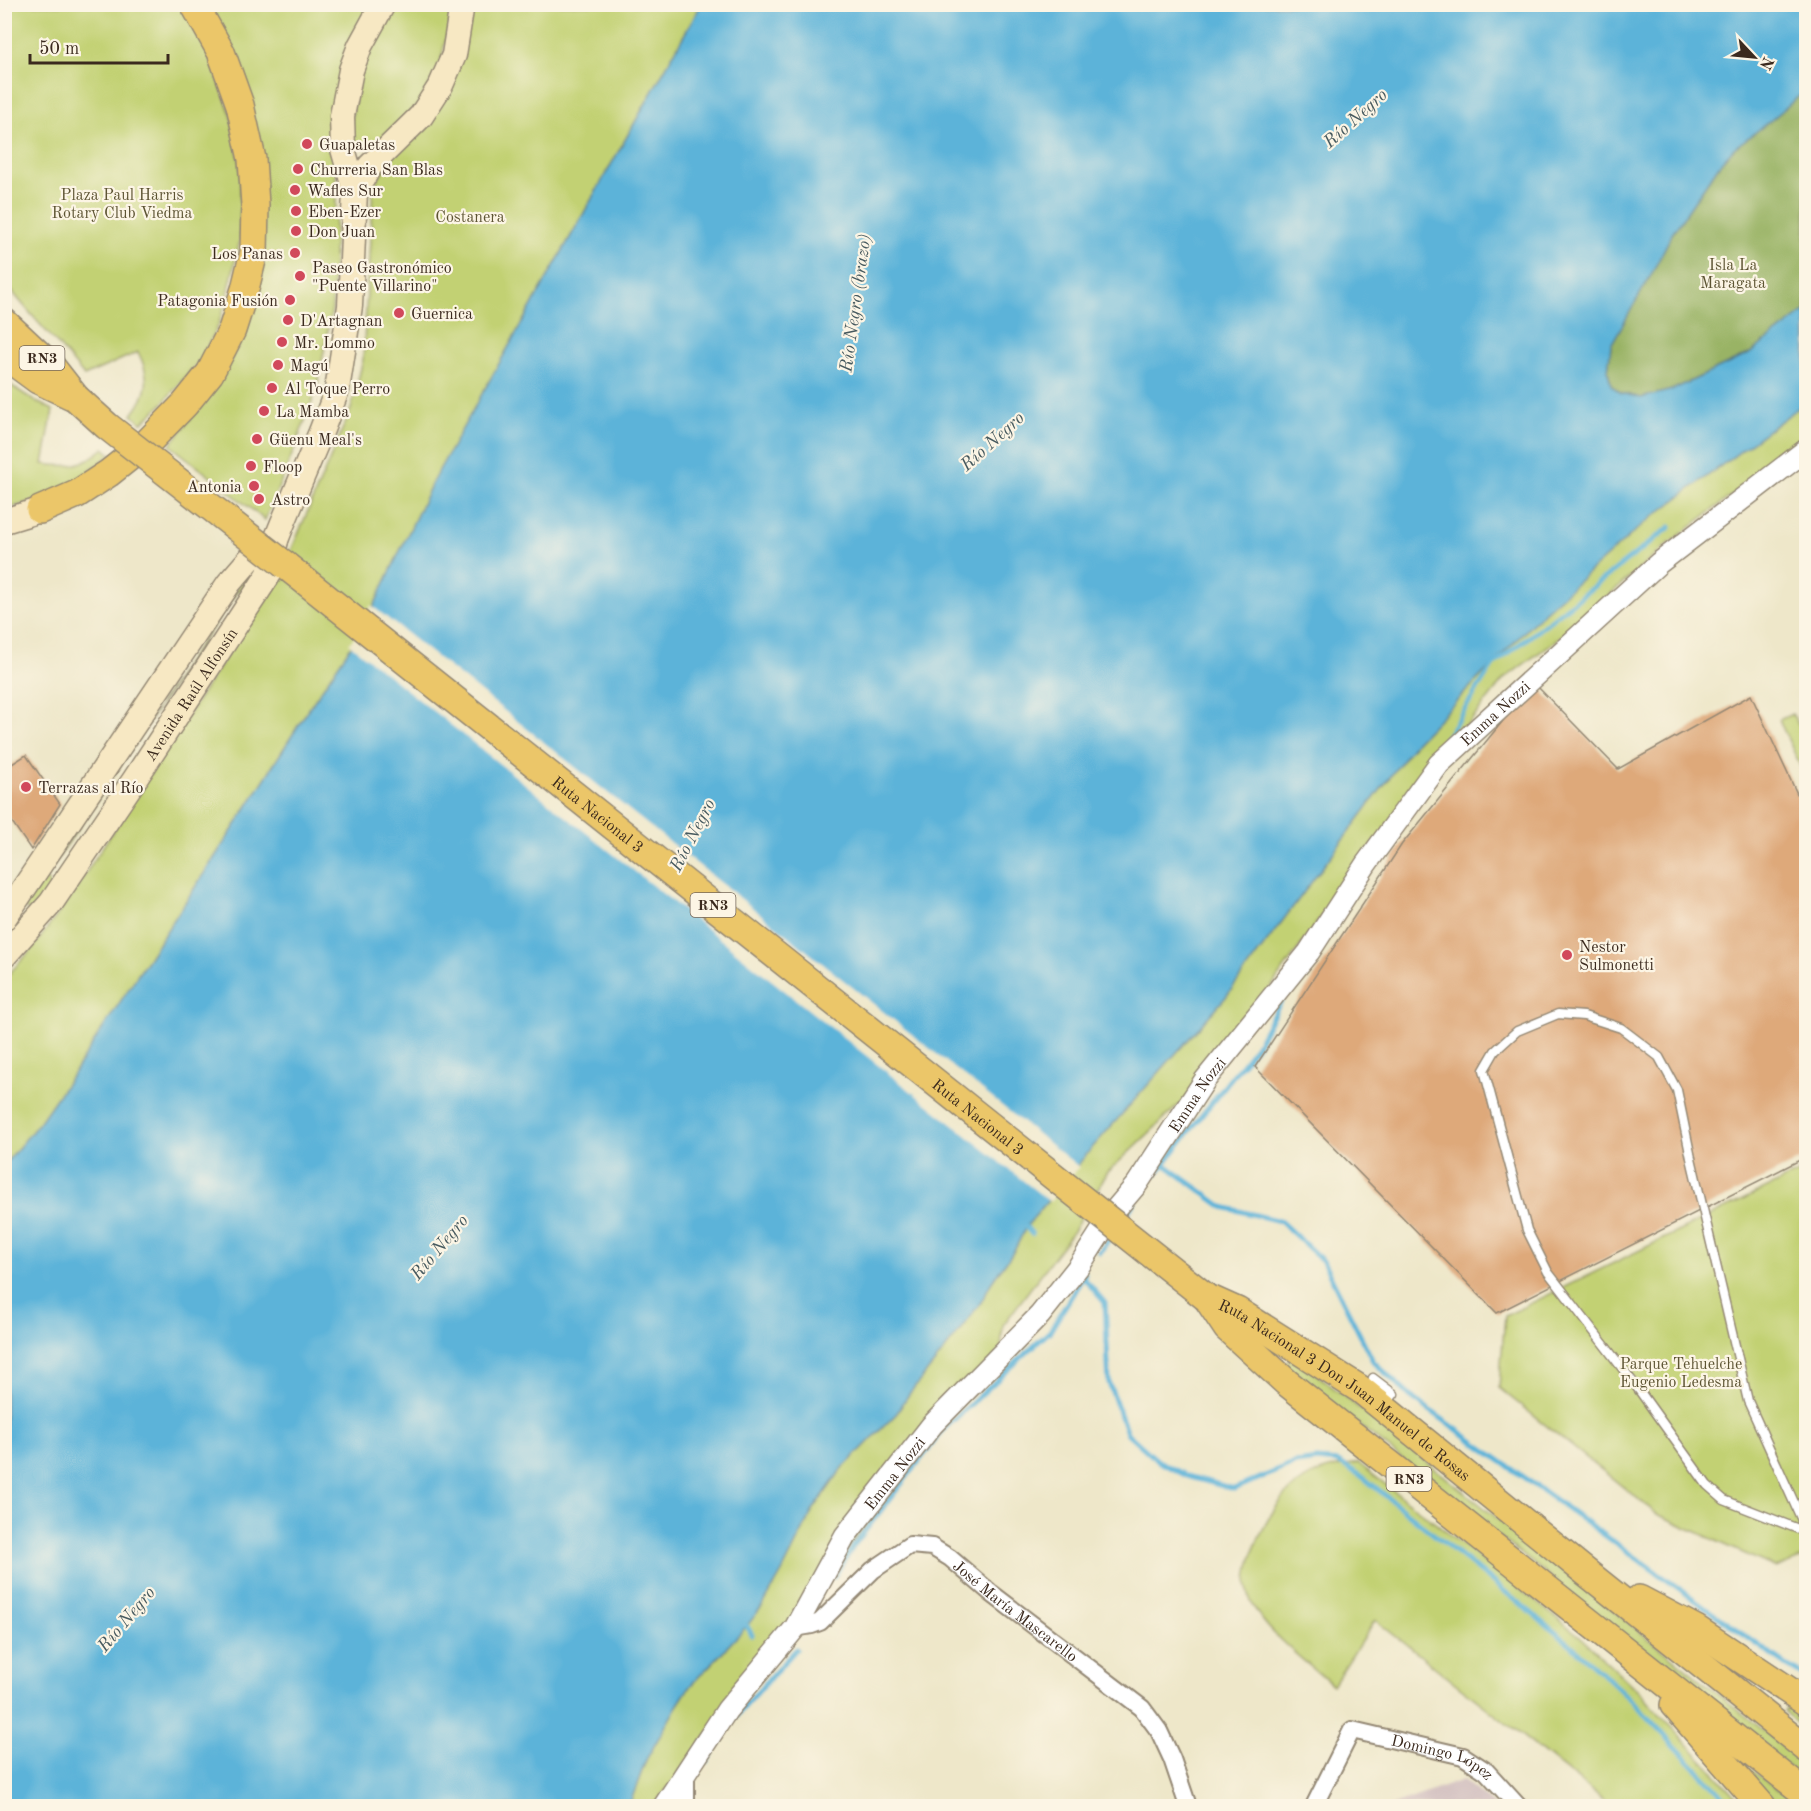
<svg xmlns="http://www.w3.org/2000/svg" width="1811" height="1811" font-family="'Old Standard TT',serif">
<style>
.industrial{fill:#d2bfc0}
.green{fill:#c2d173;stroke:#7e7e48;stroke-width:1.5}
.forest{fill:#99b365;stroke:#6a6e42;stroke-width:1.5}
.water{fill:#5cb3d9;stroke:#4c6e7c;stroke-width:1.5}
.pier{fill:#eee7c9}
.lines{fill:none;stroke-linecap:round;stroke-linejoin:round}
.stream{stroke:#5cb3d9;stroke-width:5}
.building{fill:#dea97a}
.service-casing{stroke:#948874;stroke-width:11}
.minor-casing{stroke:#948874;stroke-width:20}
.tertiary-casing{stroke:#948874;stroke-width:24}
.secondary-casing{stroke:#948874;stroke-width:27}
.trunk-casing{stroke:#948874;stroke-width:30}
.service{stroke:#fff;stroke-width:8}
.minor{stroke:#fff;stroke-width:16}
.tertiary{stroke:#fff;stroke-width:21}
.secondary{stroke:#f7e8c3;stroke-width:24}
.trunk{stroke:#ebc669;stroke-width:27}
.trunk-bridge-casing{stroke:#948874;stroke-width:30;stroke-linecap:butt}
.trunk-bridge{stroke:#ebc669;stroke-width:27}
.poi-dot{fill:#d1495b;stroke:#fcf5e5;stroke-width:2}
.labels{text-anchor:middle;stroke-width:4.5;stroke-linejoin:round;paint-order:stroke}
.shield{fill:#fcf5e5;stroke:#75675a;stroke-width:1.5}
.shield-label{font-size:15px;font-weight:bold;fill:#3b2a1e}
.poi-label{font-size:16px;fill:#3b2a1e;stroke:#fcf5e5;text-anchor:start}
.park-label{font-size:16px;fill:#5d5433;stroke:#fcf5e5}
.street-label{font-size:16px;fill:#3b2a1e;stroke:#fcf5e5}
.water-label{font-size:18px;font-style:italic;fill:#475a5f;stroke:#fcf5e5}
</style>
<rect width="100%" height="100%" fill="#fcf5e5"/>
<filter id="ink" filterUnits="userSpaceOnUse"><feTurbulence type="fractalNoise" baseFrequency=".0167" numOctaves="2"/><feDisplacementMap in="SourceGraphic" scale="12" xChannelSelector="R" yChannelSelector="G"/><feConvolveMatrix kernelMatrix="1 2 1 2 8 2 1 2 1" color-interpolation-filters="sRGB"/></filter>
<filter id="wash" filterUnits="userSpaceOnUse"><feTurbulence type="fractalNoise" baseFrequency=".008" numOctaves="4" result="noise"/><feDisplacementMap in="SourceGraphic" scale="24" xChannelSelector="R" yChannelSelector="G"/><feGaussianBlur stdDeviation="1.35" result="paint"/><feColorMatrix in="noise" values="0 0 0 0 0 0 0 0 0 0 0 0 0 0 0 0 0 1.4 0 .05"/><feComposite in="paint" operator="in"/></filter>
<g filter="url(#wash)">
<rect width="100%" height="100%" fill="#eee7c9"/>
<path class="industrial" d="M1463,1780L1495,1806H1390Z"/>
<path class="green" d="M5,5H183L198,25L231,115L240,166V240L227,298L218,326L200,360L161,405L142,423L132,415C149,393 151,377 138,352L84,376C59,343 29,315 5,282Z
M209,5H374L336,162V201L332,309L317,388L294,450L265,520L170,445C206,401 243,352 257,295C261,282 262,267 264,254Z
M395,5H454L438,72L418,104L374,146C363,149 359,145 351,138L350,124L364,57Z
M472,5H701L433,481L364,627L308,710L239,820L75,1071L39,1123L5,1164V978L32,949L69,899L285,565L351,409L363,360L373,188Z
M4,381L35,401L53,410L43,464C70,468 83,466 104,448L111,454L73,483L34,501L4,510Z
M1806,402V439L1668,544L1564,634L1504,679L1367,852L1205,1080L1107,1173L1072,1233L1003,1325L1001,1348L783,1632L654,1806H629L646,1760L677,1706L690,1686L724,1651L763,1605L782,1572L813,1510L841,1470L897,1413L909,1394L948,1346L981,1302L991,1283L1015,1249L1026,1227L1091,1149L1225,998L1416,742L1544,612L1642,525Z
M250,576L252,579L246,591L238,590L45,877L52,888L32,911L27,910L25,906L244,578Z
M1792,714L1806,737V778L1779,720Z
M1806,1169V1557L1776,1568L1657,1514L1499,1388L1505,1316Z
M1289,1359L1301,1362L1806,1764V1781L1284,1365Z
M1358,1463L1581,1637L1642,1695L1713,1771L1744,1806H1611L1375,1620L1333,1685C1308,1664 1259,1628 1249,1596C1239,1565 1272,1502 1298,1484C1317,1470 1335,1467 1358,1463Z
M1789,1705L1806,1715V1731L1784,1712Z
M1743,1763L1799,1806H1775L1740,1767Z"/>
<path class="forest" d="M1806,90V311L1749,354L1672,390L1641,398L1621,393L1611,385L1608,371L1611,345L1651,275L1672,234L1719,165L1734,148L1769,122Z"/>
<path class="water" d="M701,5H1806V90L1769,122L1734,148L1719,165L1672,234L1651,275L1611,345L1608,371L1611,385L1621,393L1641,398L1672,390L1749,354L1806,311V402L1642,525L1544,612L1416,742L1225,998L1091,1149L1026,1227L1015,1249L991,1283L981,1302L948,1346L909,1394L897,1413L841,1470L813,1510L782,1572L763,1605L747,1626L690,1686L677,1706L646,1760L629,1806H5V1164L39,1123L75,1071L239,820L308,710L364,627L433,481Z"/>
<path class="pier" d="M371,605L1079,1167L1050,1202L349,644L362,626Z"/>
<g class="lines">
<path class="stream" d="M1435,755L1493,665L1670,527
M1164,1164L1223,1207L1280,1221L1323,1261L1373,1361L1410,1396L1786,1665L1806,1677
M1156,1174L1257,1045L1282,999
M1122,1220L1134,1203
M1026,1227L1032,1234
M1100,1252L1114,1232
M1083,1277L1105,1303L1109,1383L1127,1433L1158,1461L1187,1476L1234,1489L1296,1463L1317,1460L1338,1462L1360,1475L1570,1644L1634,1703L1732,1806
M834,1577L854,1545L944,1429L1050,1331L1085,1274
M747,1626L752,1635
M731,1722L796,1649
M707,1761L722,1737"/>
</g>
<g id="blocks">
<path class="building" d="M1534,683L1618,769L1751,695L1806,813V1157L1497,1313L1255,1067L1402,844Z
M26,755L60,804L31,850L4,810V769Z"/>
</g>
</g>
<g filter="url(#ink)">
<use href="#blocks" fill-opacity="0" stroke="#948874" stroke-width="1.5"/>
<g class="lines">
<g class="service-casing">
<path id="service" d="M1373,1378L1394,1394L1385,1405
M1806,1529L1748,1401L1691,1158L1677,1090L1659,1057L1621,1028L1584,1016L1558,1014L1517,1031L1495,1051L1484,1070L1527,1230L1548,1272L1636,1386L1707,1485L1724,1500L1806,1532"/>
</g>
<g class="minor-casing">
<g id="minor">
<path id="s1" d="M795,1628L812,1625L820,1622L873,1570L910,1545L932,1547L950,1558L991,1593L1142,1708L1159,1731L1172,1759L1188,1806"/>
<path d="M686,1806V1773"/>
<path id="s2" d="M1314,1806L1352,1730L1463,1756L1486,1771L1518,1806"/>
</g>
</g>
<g class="tertiary-casing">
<g id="tertiary">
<path id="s3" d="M664,1806L727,1710L795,1628L845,1536L932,1425L1040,1315L1079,1266L1115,1210L1137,1184L1205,1080L1309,952L1366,864L1439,764L1659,563L1806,450"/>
</g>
</g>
<g class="secondary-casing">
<g id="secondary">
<path d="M355,191L370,166L421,116L441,85L454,55L462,4"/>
<path d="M4,521L40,510"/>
<path d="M4,918L229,583L255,553L276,540"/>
<path id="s4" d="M4,956L51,903L135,779L269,574L276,540L282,525L321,432L337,390L350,306L355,191L343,149L342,116L351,70L360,46L383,4"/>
</g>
</g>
<g class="trunk-casing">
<g id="trunk">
<path d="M4,322L51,366L76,398"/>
<path d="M4,355L38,380L72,396"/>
<path d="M40,510L77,494L109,473L148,442L185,404L210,373L232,330L245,289L254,252L255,205L252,159L240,105L221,52L194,4"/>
<path id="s5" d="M285,565L1062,1183"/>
<path d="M1207,1298L1227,1328L1286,1382L1806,1794"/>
<path id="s6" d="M1208,1298L1237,1311L1360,1389L1582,1569L1806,1748"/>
<path d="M1639,1599L1696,1629L1806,1702"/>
<path d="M1674,1705L1762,1806"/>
</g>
</g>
<use href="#service" class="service"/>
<use href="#minor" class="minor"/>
<use href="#tertiary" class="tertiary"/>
<use href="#secondary" class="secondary"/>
<use href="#trunk" class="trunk"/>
<g class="trunk-bridge-casing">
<path id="trunk-bridge" d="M76,398L107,426L285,565
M1062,1183L1207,1298"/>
</g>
<use href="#trunk-bridge" class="trunk-bridge"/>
</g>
</g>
<g class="poi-dot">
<circle cx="307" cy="144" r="6"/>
<circle cx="298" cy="169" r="6"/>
<circle cx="295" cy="190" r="6"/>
<circle cx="296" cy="211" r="6"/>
<circle cx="296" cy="231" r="6"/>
<circle cx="295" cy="253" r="6"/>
<circle cx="300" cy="276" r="6"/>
<circle cx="290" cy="300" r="6"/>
<circle cx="399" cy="313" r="6"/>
<circle cx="288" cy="320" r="6"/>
<circle cx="282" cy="342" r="6"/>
<circle cx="278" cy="365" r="6"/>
<circle cx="272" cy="388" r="6"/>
<circle cx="264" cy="411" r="6"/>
<circle cx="257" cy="439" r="6"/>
<circle cx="251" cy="466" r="6"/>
<circle cx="254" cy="486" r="6"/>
<circle cx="259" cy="499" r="6"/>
<circle cx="26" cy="787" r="6"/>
<circle cx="1567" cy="955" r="6"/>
</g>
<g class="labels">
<g class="shield">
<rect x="19.5" y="346" width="45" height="24" rx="4.5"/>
<rect x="690.5" y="893" width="45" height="24" rx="4.5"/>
<rect x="1386.5" y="1467" width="45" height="24" rx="4.5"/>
</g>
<g class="shield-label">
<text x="42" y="363">RN3</text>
<text x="713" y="910">RN3</text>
<text x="1409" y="1484">RN3</text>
</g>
<g class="poi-label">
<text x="319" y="150">Guapaletas</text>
<text x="310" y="175">Churreria San Blas</text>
<text x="307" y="196">Wafles Sur</text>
<text x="308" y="217">Eben-Ezer</text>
<text x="308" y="237">Don Juan</text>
<text x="283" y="259" text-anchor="end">Los Panas</text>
<text x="312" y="273">Paseo Gastronómico<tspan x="312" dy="18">"Puente Villarino"</tspan></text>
<text x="278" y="306" text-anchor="end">Patagonia Fusión</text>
<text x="411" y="319">Guernica</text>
<text x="300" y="326">D'Artagnan</text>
<text x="294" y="348">Mr. Lommo</text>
<text x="290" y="371">Magú</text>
<text x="284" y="394">Al Toque Perro</text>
<text x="276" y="417">La Mamba</text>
<text x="269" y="445">Güenu Meal's</text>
<text x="263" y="472">Floop</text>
<text x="242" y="492" text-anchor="end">Antonia</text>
<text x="271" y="505">Astro</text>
<text x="38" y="793">Terrazas al Río</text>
<text x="1579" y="952">Nestor<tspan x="1579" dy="18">Sulmonetti</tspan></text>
</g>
<g class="park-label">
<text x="122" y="200">Plaza Paul Harris<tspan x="122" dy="18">Rotary Club Viedma</tspan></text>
<text x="470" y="222">Costanera</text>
<text x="1733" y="270">Isla La<tspan x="1733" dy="18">Maragata</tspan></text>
<text x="1681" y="1369">Parque Tehuelche<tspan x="1681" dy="18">Eugenio Ledesma</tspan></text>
</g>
<g class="street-label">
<text dy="6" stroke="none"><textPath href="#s4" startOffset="322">Avenida Raúl Alfonsín</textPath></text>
<text dy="6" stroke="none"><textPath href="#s3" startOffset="1378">Emma Nozzi</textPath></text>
<text dy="6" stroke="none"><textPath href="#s5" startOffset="400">Ruta Nacional 3</textPath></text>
<text dy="6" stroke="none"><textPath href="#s3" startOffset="892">Emma Nozzi</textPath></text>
<text dy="6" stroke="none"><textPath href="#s5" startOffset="886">Ruta Nacional 3</textPath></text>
<text dy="6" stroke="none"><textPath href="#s6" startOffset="165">Ruta Nacional 3 Don Juan Manuel de Rosas</textPath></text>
<text dy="6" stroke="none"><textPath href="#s3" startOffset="406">Emma Nozzi</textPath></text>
<text dy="6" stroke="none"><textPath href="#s1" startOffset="272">José María Mascarello</textPath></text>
<text dy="6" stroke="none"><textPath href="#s2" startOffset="180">Domingo López</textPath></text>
</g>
<g class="water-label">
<text transform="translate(1355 118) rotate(-42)" y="6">Río Negro</text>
<text transform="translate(855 303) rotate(-82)" y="6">Río Negro (brazo)</text>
<text transform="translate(992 441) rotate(-42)" y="6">Río Negro</text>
<text transform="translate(692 835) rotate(-63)" y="6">Río Negro</text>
<text transform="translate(439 1247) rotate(-50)" y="6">Río Negro</text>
<text transform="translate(126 1619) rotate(-50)" y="6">Río Negro</text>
</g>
</g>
<rect width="1811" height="1811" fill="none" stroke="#fcf5e5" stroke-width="24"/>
<g transform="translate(1754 57) rotate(116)" stroke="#fcf5e5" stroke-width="4.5" paint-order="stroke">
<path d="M0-4.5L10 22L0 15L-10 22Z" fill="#3b2a1e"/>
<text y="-9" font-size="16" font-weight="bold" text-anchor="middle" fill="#3b2a1e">N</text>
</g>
<path d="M30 54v9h138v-9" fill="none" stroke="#3b2a1e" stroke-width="3"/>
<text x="39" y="54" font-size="18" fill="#3b2a1e" stroke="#fcf5e5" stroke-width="4.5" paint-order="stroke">50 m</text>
</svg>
